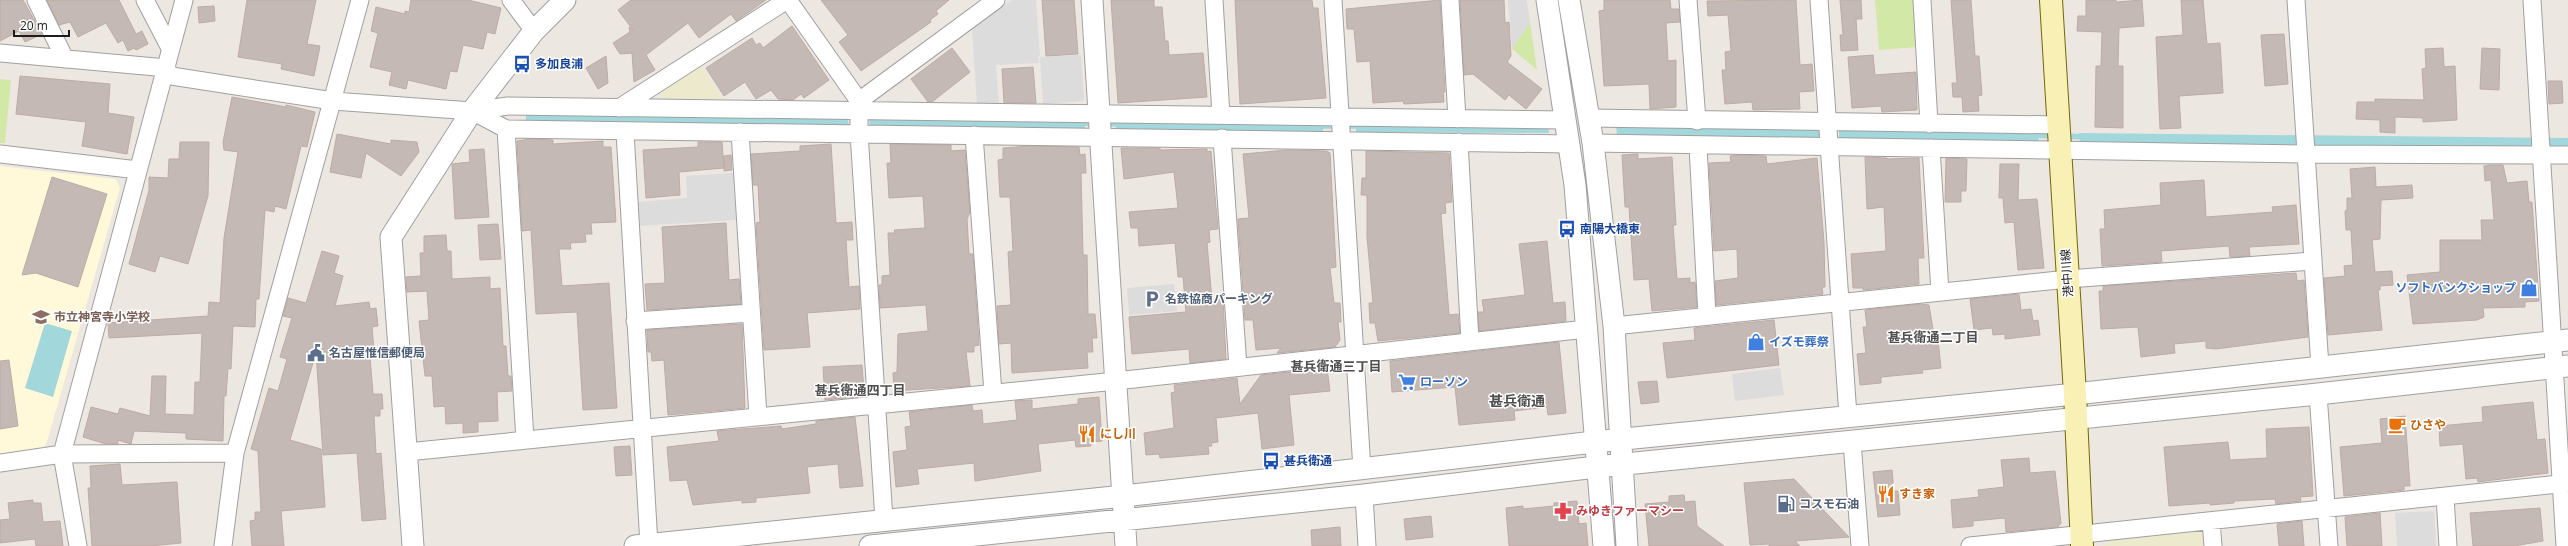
<svg xmlns="http://www.w3.org/2000/svg" width="2568" height="546" font-family="'Open Sans','Noto Sans JP',sans-serif">
<style>
.education{fill:#fff8d9}
.farmland{fill:#ece9cc}
.grass{fill:#d2e8a7}
.parking{fill:#dcdcdc}
.water{fill:#a2d8db}
.lines{fill:none;stroke-linecap:round;stroke-linejoin:round}
.stream{stroke:#a2d8db;stroke-width:5.5}
.building{fill:#c5b9b5;stroke:#beaba4}
.minor-casing{stroke:#a0a0a0;stroke-width:19}
.tertiary-casing{stroke:#a0a0a0;stroke-width:23}
.secondary-casing{stroke:#706906;stroke-width:24}
.minor{stroke:#fff;stroke-width:17}
.tertiary{stroke:#fff;stroke-width:21}
.secondary{stroke:#f8f0b4;stroke-width:22}
.labels{text-anchor:middle;stroke-width:3;stroke-linejoin:round;paint-order:stroke}
.transit-label{font-size:12px;font-weight:bold;fill:#164399;stroke:#fff;text-anchor:start}
.street-label{font-size:12px;fill:#1c1c1c;stroke:#fff}
.shop-label{font-size:12px;font-weight:bold;fill:#366cbe;stroke:#fff;text-anchor:start}
.service-label{font-size:12px;font-weight:bold;fill:#4e5e75;stroke:#fff;text-anchor:start}
.education-label{font-size:12px;font-weight:bold;fill:#785e54;stroke:#fff;text-anchor:start}
.food-label{font-size:12px;font-weight:bold;fill:#c56008;stroke:#fff;text-anchor:start}
.health-label{font-size:12px;font-weight:bold;fill:#be3a42;stroke:#fff;text-anchor:start}
.neighbourhood-label{font-size:13px;font-weight:bold;fill:#4f4f4f;stroke:#fff}
.quarter-label{font-size:14px;font-weight:bold;fill:#4f4f4f;stroke:#fff}
</style>
<rect width="100%" height="100%" fill="#ede7e1"/>
<path class="education" d="M0,166L116,179L120,188L46,445L41,449L0,454Z"/>
<path class="farmland" d="M701,66L723,99L663,98L661,90Z
M2197,529L2203,535L2204,546H2104L2109,538Z"/>
<path class="grass" d="M1875,0H1913L1917,47L1879,50Z
M1530,22L1537,70L1512,49Z
M0,79L11,80L5,143H0Z"/>
<path class="parking" d="M1012,0H1036L1040,56H1038L1039,63L996,65L999,105H977L972,29Z
M1508,0H1527L1530,22L1512,49Z
M1081,55L1084,101L1043,104L1040,57Z
M733,173L736,220L639,226L638,202L687,198L686,176Z
M1174,284L1177,311L1129,315L1127,288Z
M1780,368L1784,395L1735,401L1732,374Z
M2434,511L2436,546H2397L2395,513Z"/>
<path class="water" d="M526,112L848,118L849,127L526,121Z
M869,119L1085,120V129L870,128Z
M1115,121L1323,124V132L1116,129Z
M1356,124H1548L1549,133L1356,132Z
M1616,125L1818,129L1820,138L1617,135Z
M1839,130L2038,133L2039,143L1839,139Z
M2079,133L2568,138V147L2080,143Z
M45,323L72,331L53,397L25,388Z"/>
<g class="lines">
<path class="stream" d="M1077,123L1123,124
M1317,126H1363
M2030,135L2056,136
M2064,136L2086,137"/>
</g>
<path class="building" d="M0,0H23L42,34L25,42L19,31L0,41Z
M47,0H119L136,34L142,31L148,44L136,50L134,48L128,51L123,40L118,43L106,23L78,37L70,22L59,25Z
M247,0H316L307,44L320,46L314,76L281,69L282,64L238,57Z
M411,0H468L501,8L495,34L487,32L483,49L463,45L457,72L450,71L446,89L408,80L406,89L389,85L392,72L370,67L378,33L371,31L376,7L405,14V11L409,12Z
M631,0H766L736,21L731,14L699,38L688,23L646,55L655,70L634,82L632,53L620,54L613,43L630,32L629,27L633,30L618,10Z
M821,0H949L936,11L938,14L930,20L931,22L861,71L839,42L848,35Z
M1042,0H1074L1078,54L1046,56Z
M1111,0H1154V7H1162L1165,41H1168L1169,55L1203,53L1207,97L1118,103Z
M1235,0H1312L1313,8H1318L1326,98L1240,104Z
M1440,0L1445,92H1443L1444,102L1404,104L1403,101L1373,103L1370,61L1357,62L1354,29H1347L1346,9Z
M1460,0H1504L1505,23L1509,22L1511,56L1507,62L1542,89L1526,109L1509,95L1505,100L1473,74L1464,75Z
M1604,0H1670L1671,9H1679L1680,22L1666,23L1668,61L1676,60V107L1650,109L1649,84L1604,86L1599,11L1604,10Z
M1796,0L1800,65L1812,64L1814,91L1799,92L1800,109L1753,110L1752,102L1725,104L1722,70H1726L1725,52L1731,51L1728,15L1708,16L1707,1Z
M1840,0H1861L1862,19H1856L1858,50L1841,51L1840,35H1843Z
M1951,0H1971L1975,56H1979L1982,95L1978,96L1979,111L1963,112L1962,97H1953L1952,83H1957Z
M2086,0H2116V2L2142,0L2144,26L2119,28L2118,66H2123V128L2095,127L2096,66H2101L2102,32L2077,31L2078,16H2086Z
M2181,0H2203L2207,44L2220,43L2223,93L2179,96L2181,128L2160,129L2156,37L2183,35Z
M214,6L215,21L199,23L198,7Z
M792,26L829,80L804,98L801,94L793,100L778,99L771,90L756,99L745,82L724,96L706,68L752,38L756,45L760,43L763,48Z
M2284,34L2288,84L2265,86L2261,35Z
M952,48L970,72L932,102H928L911,79Z
M2443,48L2444,67L2455,66L2457,120L2423,122V118L2395,117V133L2380,132V120L2356,119L2357,102H2375V99L2424,100L2422,69L2426,68L2425,49Z
M2482,48L2500,49L2499,90L2480,89Z
M1873,55L1875,75L1916,72L1917,110L1882,112L1881,106L1852,108L1848,57Z
M606,56L608,83L598,89L586,68Z
M1033,67L1036,103H1004L1002,69Z
M20,76L110,84L108,113L134,117L127,154L82,146L86,122L16,114Z
M2548,81H2562L2563,103L2549,104Z
M232,97L286,107V105L315,112L307,147L301,146L286,209L275,206L274,212L265,210L259,299H256L255,327L233,326L231,369L228,368L226,396H224L223,441L186,439V433L134,431L131,444L118,440V444H106L83,437L91,407L118,414L120,408L150,416L152,376H166L165,414L194,415L195,382H200L202,333L109,338L108,323L208,316L209,302L220,303L224,238L238,152L224,150L223,142Z
M337,134L391,144V140L417,142L419,152L401,176L366,153L361,178L330,172Z
M530,139L553,140V144L603,141V147H611L616,222L591,223L592,234H585L586,242L570,243L571,249H559L562,286L609,283L617,408L583,410L577,312L536,314L531,230L522,231L517,141Z
M180,142H209L208,196L188,264L160,256L155,272L129,264L149,190V177L168,178L169,159H179Z
M698,142H722L724,168L679,172L680,195L646,198L643,150L698,147Z
M831,144L836,223L852,222L853,240H846L849,287L859,286L860,309L807,313L810,347L764,350L756,223L760,222L758,185H753L751,154L800,151V146Z
M890,144L951,145V151L965,150L970,212L967,219L969,254H973L979,345L974,346V352H966L970,386L894,391L893,373L897,372L898,334L928,331L926,305L880,308L879,285H882V276L890,275L888,233H895L894,230L925,228L923,196L889,198L887,163H891Z
M1030,146L1079,147L1080,155L1085,154L1086,173H1081L1083,255H1087L1088,314H1095L1097,338H1092L1093,352H1087L1088,368L1012,373L1011,343L999,344L997,306L1011,305L1008,252L1013,251L1010,197H1000L998,160L1003,159V148Z
M1121,148H1160V150L1207,149V152L1211,151L1218,229L1209,230L1210,242L1207,243L1212,300L1223,299L1226,359L1190,363L1189,349L1132,354L1129,317L1186,312L1183,277H1178L1175,243L1139,246L1138,228H1131L1129,212L1178,208L1174,172L1124,179Z
M484,149L489,217L455,219L452,164L470,162L469,150Z
M1287,150L1327,151L1330,153L1336,267L1330,268L1334,303H1340L1341,322H1338L1340,340L1335,347L1277,353L1281,348L1256,350L1253,320H1245L1238,219L1249,218L1243,154Z
M1366,151L1449,153L1452,202L1445,203L1446,213L1441,214L1449,315L1458,314L1460,333L1378,341L1375,323H1370L1369,303H1373L1367,237V195H1361L1362,178H1366Z
M1638,154V159L1672,157L1676,225H1673L1677,279L1690,278V283L1695,282L1697,307L1652,311L1649,279L1634,280L1629,207H1625L1622,155Z
M731,155L732,170L724,171V156Z
M1739,155L1766,156L1767,164L1817,158L1824,242L1825,287H1822L1823,294L1716,305L1715,281L1738,278L1737,249L1714,251L1709,163L1731,162L1730,156Z
M1865,157L1887,158V159L1919,158L1924,258H1918L1919,284L1863,290V288H1853L1851,254L1886,251L1884,207L1867,209Z
M1946,158L1967,159L1966,191H1961V202H1945Z
M2000,164H2019L2018,200L2037,199L2044,268L2018,270L2014,222L2005,223L2003,198H1999Z
M2490,165H2503L2507,183L2527,181L2529,202H2532L2539,301L2525,302V307L2483,308L2484,317L2477,320L2413,324L2407,275L2440,272V240H2482L2481,220H2494L2491,180L2485,181L2484,166Z
M2375,167L2376,187L2412,185L2413,198L2381,200L2380,239L2372,240L2375,272L2392,271L2393,285L2380,286V290H2378L2382,330L2328,335L2324,278L2345,276L2344,266L2353,265L2351,230H2346L2345,211L2347,210V198H2352L2350,169Z
M52,177L107,194L78,287L36,273L22,275Z
M2204,180L2206,217L2273,212L2272,207L2296,205L2299,244L2249,247L2250,256L2230,257L2229,246L2161,251L2162,262L2102,266L2100,229H2105L2104,210L2161,205L2160,183Z
M726,223L729,280L739,279L741,304L647,310L645,284L665,283L662,227Z
M498,224L501,259L480,260L478,225Z
M446,235L447,251H451L452,279L490,277V289L500,288L503,346H506L508,376H511L512,391L497,392L498,421L478,422V432L463,433V423L446,424L445,406L434,407L432,376H425L419,321L429,320L427,291L407,292L406,277L421,276L420,253H424V236Z
M1547,241L1553,303L1565,302L1566,321L1479,331L1478,312H1484L1482,300L1525,295L1519,244Z
M322,251L339,256L334,273L343,276L335,306L369,302L370,309L376,308L378,326L372,327L374,351H371L370,357L373,394H382L383,409H380V416H374L376,454L381,453L386,519L362,521L357,453L323,455L316,353L290,440L321,449L325,507L281,511L284,546H252L250,521L255,520V512H261L258,451L251,449L269,388L278,391L287,359L280,357L292,318L283,316L288,298L306,303Z
M2296,273L2297,281L2304,280L2308,337L2216,349L2206,348V341L2174,344L2175,353L2141,357L2138,327L2101,329L2099,291H2103V286Z
M2019,294L2021,310L2031,309L2033,321L2038,320L2040,335L2005,339V334L1993,335L1992,328L1974,330L1970,299Z
M1920,304L1929,305L1935,341L1938,340L1941,368L1922,370L1923,373L1881,377V383L1860,385L1857,354L1866,353L1863,327H1867L1865,310Z
M1774,320L1779,365L1667,378L1663,343L1695,340L1694,328Z
M742,324L745,408L668,415L664,360L652,361L651,352H648L647,330Z
M1559,342L1566,413L1548,415L1547,407L1514,411L1515,420L1459,425L1455,387L1392,392L1390,361Z
M9,360L18,426L0,429V361Z
M862,365L864,391L858,397L825,400L823,367Z
M1327,368L1330,391L1289,395L1294,445L1262,449L1258,413L1216,418L1218,442L1211,443L1212,446H1208L1209,454L1160,458L1159,454L1146,455L1144,433L1174,428L1171,393L1175,392L1174,385L1237,378L1240,404L1261,375Z
M1657,381L1659,402L1641,404L1638,382Z
M1099,397L1102,441L1091,442V446L1076,447L1075,440L1038,444L1041,471L975,481L974,463L917,469L919,484L896,487L893,452L907,450L905,427L911,426L909,412L972,405L973,411L982,410L983,424L1017,420L1015,401L1032,400V409L1078,404V399Z
M2533,402L2537,440L2545,439L2548,473L2478,482L2477,478L2466,479L2463,444L2440,446L2439,426L2483,422L2482,407Z
M2405,416L2410,486H2404V490L2344,496L2340,447L2382,443L2380,419Z
M855,417L863,486L840,488L838,464L807,467L810,493L756,498V502L742,503V500L693,505L687,480L670,481L667,447L719,441L717,431L781,426L782,429L816,424V421Z
M2309,427L2313,496L2300,497L2301,501L2276,504L2275,499L2234,501V503L2210,505V503L2169,506L2164,447L2228,442L2230,460L2267,458L2266,429Z
M630,446L632,475L616,476L614,447Z
M2029,458L2030,473L2055,471L2061,523L2058,527L2006,532L2005,518L1973,521V526L1953,528L1951,500L1979,497L1978,490L2004,487L2001,460Z
M120,464L122,485L177,482L181,543L150,546H92L88,488H91L90,466Z
M1892,470L1894,491H1898L1900,515L1878,517L1873,472Z
M1794,479L1849,537L1795,541L1800,546H1769V544L1750,545L1744,483Z
M1684,495L1685,502L1695,501L1697,526L1724,546H1649L1645,504L1669,502V496Z
M33,500V503H41L43,522L60,521L63,546H36L35,539L0,543V520L10,519L8,503Z
M1577,501L1579,524L1586,523L1588,546H1509L1506,508L1523,506V509L1554,506V503Z
M2540,508L2543,541L2514,546H2473L2470,513Z
M2380,513L2382,546H2347L2345,517Z
M1431,516L1433,537L1406,540L1404,519Z
M2302,521L2304,546H2279L2277,524Z
M1340,527L1341,546H1312L1311,530Z"/>
<g class="lines">
<g class="minor-casing">
<path id="minor" d="M36,0L65,59
M145,0L170,48
M511,0L534,31
M788,0L859,101V133L884,520
M1214,0L1221,115
M1333,0L1362,470
M1450,0L1457,119
M1688,0L1697,121
M1819,0L1848,416
M1922,0L1929,124
M2296,0L2320,367
M2532,0L2565,546
M0,53L167,68
M165,75L333,101L472,111L508,106L1566,120
M859,101L996,0
M619,108L787,0
M472,111L506,129L1570,144
M1589,118L2058,125
M506,129L525,440
M625,132L649,545
M740,132L758,416
M974,135L993,393
M1222,138L1238,367
M1459,142L1470,341
M1593,143L2305,154L2568,155
M1698,146L1707,316
M1931,148L1940,292
M0,154L138,170
M635,321L751,313
M1614,326L2068,279L2312,261
M2318,394L2329,546
M1852,442L1860,546
M407,452L1116,381L1586,329
M0,463L62,454L235,453
M1364,495L1367,546
M2445,496L2448,546
M2211,521L2213,546
M78,546L62,454L184,0
M223,546L235,453L360,0
M1970,546L2568,483"/>
</g>
<g class="tertiary-casing">
<path id="tertiary" d="M1092,0L1126,546
M1547,0L1575,185L1604,546
M1569,0L1593,143L1614,326L1627,546
M413,546L391,237L472,111L534,31L565,0
M635,546L1124,496L1594,442L2075,394L2568,340
M870,546L1364,495L1596,467L2318,394L2568,366"/>
</g>
<g class="secondary-casing">
<path id="secondary" d="M2051,0L2075,394L2082,546"/>
</g>
<use href="#minor" class="minor"/>
<use href="#tertiary" class="tertiary"/>
<use href="#secondary" class="secondary"/>
</g>
<defs>
<g id="bus-bare" transform="scale(1.38)"><path d="M-5-6H5V4H4V6H2V4H-2V6H-4V4H-5ZM-3.5-4V0h7V-4ZM-3.5 1.2v1.5H-2V1.2ZM2 1.2v1.5H3.5V1.2Z" fill="#1a4fb4" stroke="#fff" stroke-width="2.5" paint-order="stroke"/></g>
<g id="shop-bare" transform="scale(1.38)"><path d="M-5-2.5h2.3a2.7 3.5 0 0 1 5.4 0H5L5.5 6h-11ZM-1.5-2.5h3a1.5 2.3 0 0 0-3 0Z" fill="#3f7fe0" stroke="#fff" stroke-width="2.5" paint-order="stroke"/></g>
<g id="parking-bare" transform="scale(1.38)"><path d="M-3.5-5.5H1a3.5 3.5 0 0 1 0 7H-1V5.5H-3.5ZM-1-3.4V-.6H.8a1.4 1.4 0 0 0 0-2.8Z" fill="#5c6f8a" stroke="#fff" stroke-width="2.5" paint-order="stroke"/></g>
<g id="school-bare" transform="scale(1.38)"><path d="M0-5L7-2L0 1L-7-2ZM-4 1L0 2.5L4 1V4Q0 6-4 4Z" fill="#8d6e63" stroke="#fff" stroke-width="2.5" paint-order="stroke"/></g>
<g id="civic-bare" transform="scale(1.38)"><path d="M-.6-6.5H3V-4.5H.6V-3L4-1V1h2V6H-6V1h2V-1L-.6-3ZM-1.2 2.5V6h2.4V2.5Z" fill="#5c6f8a" stroke="#fff" stroke-width="2.5" paint-order="stroke"/></g>
<g id="supermarket-bare" transform="scale(1.38)"><path d="M-6-5.5h2.5l.6 2H6L4.5 2H-2.5L-4.4-4H-6ZM-1.5 3.2a1.3 1.3 0 1 0 .1 0ZM3 3.2a1.3 1.3 0 1 0 .1 0Z" fill="#3f7fe0" stroke="#fff" stroke-width="2.5" paint-order="stroke"/></g>
<g id="cafe-bare" transform="scale(1.38)"><path d="M-5.5-4.5H6V0H3Q3 3.5 0 3.5H-2.5Q-5.5 3.5-5.5 0ZM3-3.2v2h1.7v-2ZM-6 4.5H4V6H-6Z" fill="#e8710a" stroke="#fff" stroke-width="2.5" paint-order="stroke"/></g>
<g id="restaurant-bare" transform="scale(1.38)"><path d="M-5-6h1v4h1v-4h1v4h1v-4h1v5L-1.5 .5V6h-2V.5L-5-1ZM5-6V6H3V1.5H1.5Q1.5-4 5-6Z" fill="#e8710a" stroke="#fff" stroke-width="2.5" paint-order="stroke"/></g>
<g id="fuel-bare" transform="scale(1.38)"><path d="M-5.5-6h7V0h2V4h1.3V-2.5L3-4.5l.8-.8L6-3V5H2.5V1h-1V6h-7ZM-4.2-4.7v3.2H.2V-4.7Z" fill="#5c6f8a" stroke="#fff" stroke-width="2.5" paint-order="stroke"/></g>
<g id="pharmacy-bare" transform="scale(1.38)"><path d="M-2-6h4v4h4v4h-4v4h-4v-4h-4v-4h4Z" fill="#e0444e" stroke="#fff" stroke-width="2.5" paint-order="stroke"/></g>
</defs>
<g fill-rule="evenodd">
<use href="#bus-bare" x="522" y="64"/>
<use href="#bus-bare" x="1567" y="229"/>
<use href="#shop-bare" x="2529" y="288"/>
<use href="#parking-bare" x="1152" y="299"/>
<use href="#school-bare" x="41" y="317"/>
<use href="#shop-bare" x="1756" y="342"/>
<use href="#civic-bare" x="316" y="353"/>
<use href="#supermarket-bare" x="1407" y="382"/>
<use href="#cafe-bare" x="2397" y="425"/>
<use href="#restaurant-bare" x="1087" y="434"/>
<use href="#bus-bare" x="1271" y="461"/>
<use href="#restaurant-bare" x="1886" y="494"/>
<use href="#fuel-bare" x="1786" y="504"/>
<use href="#pharmacy-bare" x="1563" y="511"/>
</g>
<g class="labels">
<g class="transit-label">
<text x="535" y="68">多加良浦</text>
<text x="1580" y="233">南陽大橋東</text>
<text x="1284" y="465">甚兵衛通</text>
</g>
<g class="street-label">
<text transform="translate(2067 273) rotate(-94)" y="4">港中川線</text>
</g>
<g class="shop-label">
<text x="2516" y="292" text-anchor="end">ソフトバンクショップ</text>
<text x="1769" y="346">イズモ葬祭</text>
<text x="1420" y="386">ローソン</text>
</g>
<g class="service-label">
<text x="1165" y="303">名鉄協商パーキング</text>
<text x="329" y="357">名古屋惟信郵便局</text>
<text x="1799" y="508">コスモ石油</text>
</g>
<g class="education-label">
<text x="54" y="321">市立神宮寺小学校</text>
</g>
<g class="food-label">
<text x="2410" y="429">ひさや</text>
<text x="1100" y="438">にし川</text>
<text x="1899" y="498">すき家</text>
</g>
<g class="health-label">
<text x="1576" y="515">みゆきファーマシー</text>
</g>
<g class="neighbourhood-label">
<text x="1933" y="342">甚兵衛通二丁目</text>
<text x="1336" y="371">甚兵衛通三丁目</text>
<text x="860" y="395">甚兵衛通四丁目</text>
</g>
<g class="quarter-label">
<text x="1517" y="406">甚兵衛通</text>
</g>
</g>
<path d="M14 30v6h55v-6" fill="none" stroke="#1c1c1c" stroke-width="2"/>
<text x="20" y="30" font-size="12" fill="#1c1c1c" stroke="#ffffff" stroke-width="3" paint-order="stroke">20 m</text>
</svg>
